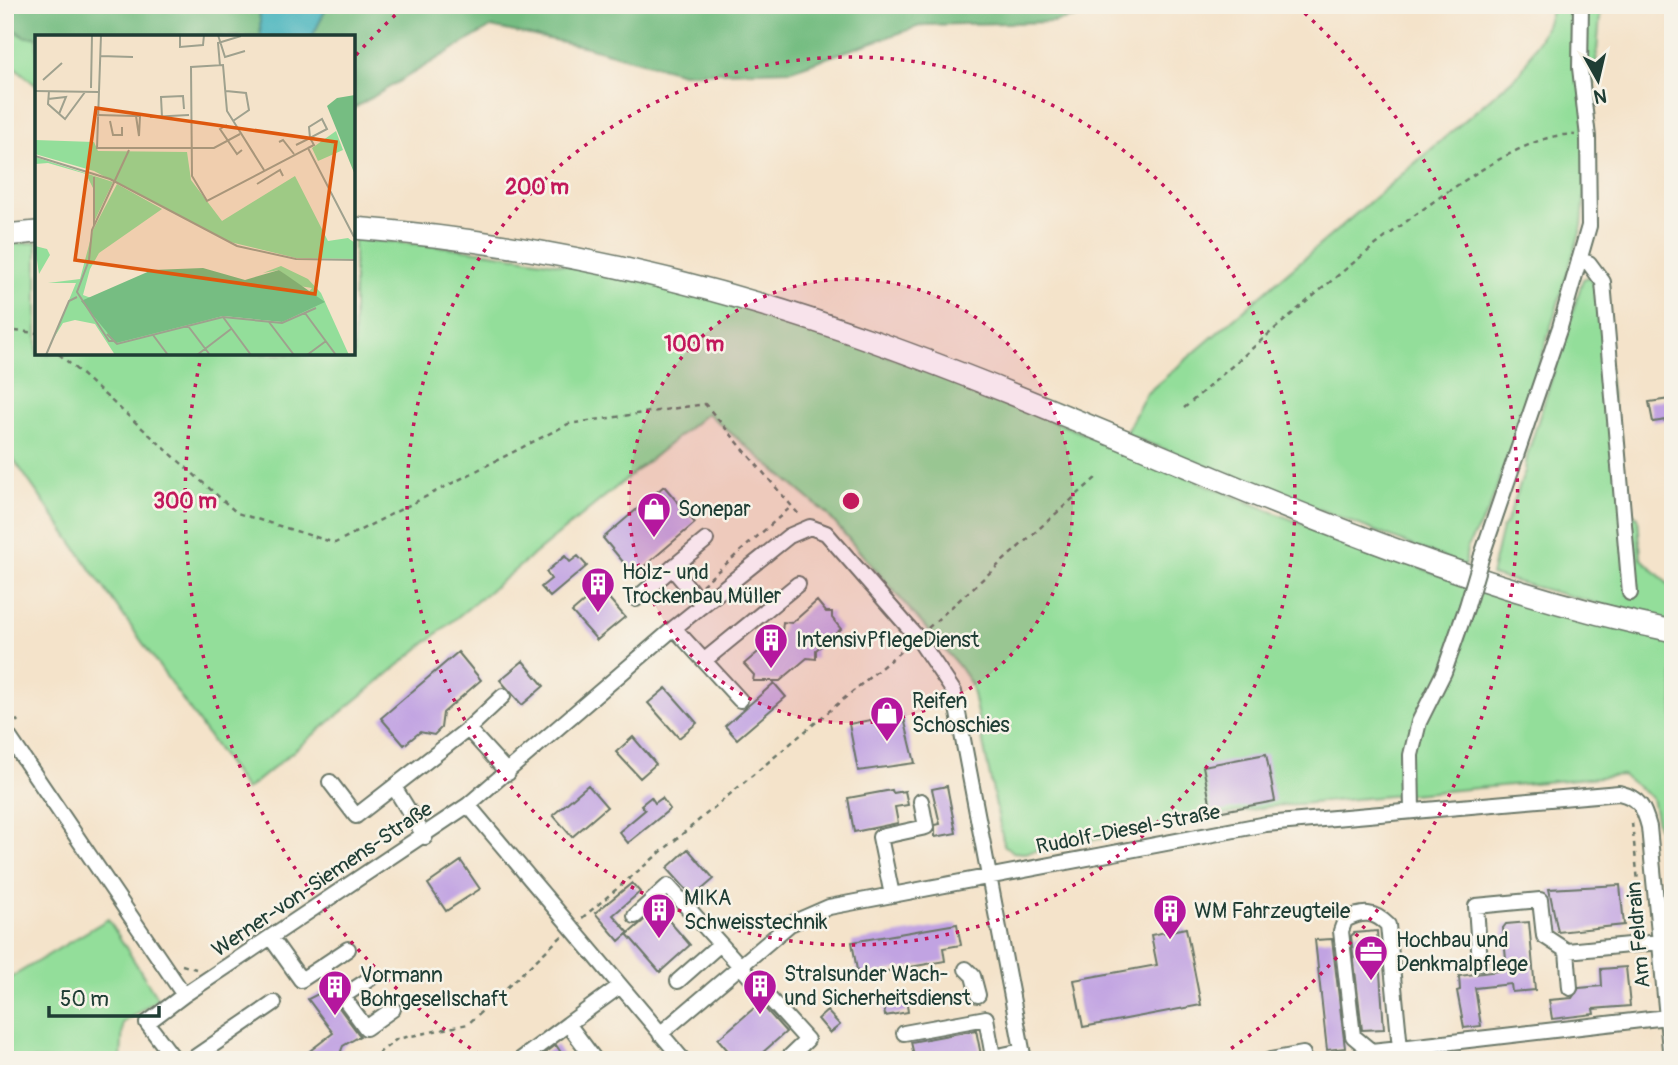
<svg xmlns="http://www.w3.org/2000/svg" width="1678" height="1065" font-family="Pangolin,sans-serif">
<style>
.green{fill:#93de9a;stroke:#598e67;stroke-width:2}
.forest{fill:#76bd82;stroke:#4a7d5b;stroke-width:2}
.water{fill:#42b2bc;stroke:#307878;stroke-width:2}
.building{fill:#c1a3e2}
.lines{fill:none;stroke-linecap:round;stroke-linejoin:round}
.minor-casing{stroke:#6a7768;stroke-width:18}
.highway-casing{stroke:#6a7768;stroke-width:24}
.path{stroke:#6a7768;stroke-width:2.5;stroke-dasharray:5 5;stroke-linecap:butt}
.minor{stroke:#fff;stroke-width:14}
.highway{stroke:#fff;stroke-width:21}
.minor-bridge-casing{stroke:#6a7768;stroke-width:18;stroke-linecap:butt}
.minor-bridge{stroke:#fff;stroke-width:14}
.ring{fill:none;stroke:#c2185b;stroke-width:3.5;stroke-dasharray:3.5 7}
.labels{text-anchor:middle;stroke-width:5;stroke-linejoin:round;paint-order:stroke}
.poi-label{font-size:21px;fill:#1f3d34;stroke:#f7f3e8;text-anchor:start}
.street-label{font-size:21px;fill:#1f3d34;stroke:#f7f3e8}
.inset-road{fill:none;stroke:#9fa18e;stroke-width:2}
.view{fill:#de580e;fill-opacity:0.15;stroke:#de580e;stroke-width:3.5}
.inset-edge{fill:none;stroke:#1f3d34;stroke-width:3.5}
.centre{fill:#c2185b;stroke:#f7f3e8;stroke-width:3.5}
.ring-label{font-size:21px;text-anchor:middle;font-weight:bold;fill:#c2185b;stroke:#f7f3e8;stroke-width:5;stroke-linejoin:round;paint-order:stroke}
</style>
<rect width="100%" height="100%" fill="#f7f3e8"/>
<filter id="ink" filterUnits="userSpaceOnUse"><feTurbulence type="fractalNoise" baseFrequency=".0143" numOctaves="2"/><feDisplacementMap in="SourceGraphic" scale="14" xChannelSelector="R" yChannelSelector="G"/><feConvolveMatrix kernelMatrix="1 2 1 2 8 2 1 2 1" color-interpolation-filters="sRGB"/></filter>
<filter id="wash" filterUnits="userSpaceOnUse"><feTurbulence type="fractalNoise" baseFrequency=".00686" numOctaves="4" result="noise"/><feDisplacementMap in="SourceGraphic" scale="28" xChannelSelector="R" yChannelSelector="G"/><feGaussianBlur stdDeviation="1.57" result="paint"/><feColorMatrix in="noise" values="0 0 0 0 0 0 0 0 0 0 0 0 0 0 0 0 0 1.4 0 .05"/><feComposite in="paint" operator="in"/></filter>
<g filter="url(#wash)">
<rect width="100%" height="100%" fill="#f4e3ca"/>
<path class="green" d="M1553,5H1601L1582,226L1537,372L1489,510L1467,547L1465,566L1125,434L1146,394L1521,72L1546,26Z
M5,22L24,37H37V86L5,59Z
M354,239C521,249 691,285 850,342C1125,440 1385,580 1673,641V827L1658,828L1652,798L1622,775L1266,807L1024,853L1013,852L1004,845L971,684L958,665L827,514L707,413L246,790L5,447V245L37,242V354H354Z
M1588,277L1594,279L1597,286L1626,511L1638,517L1641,558L1673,589V624L1491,575L1502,528L1506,523L1525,471L1527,456L1583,279Z
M108,919L158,999L123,1023L121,1060H5V981Z"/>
<path class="forest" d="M5,5H259L261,37H24L5,22Z
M328,5H1145L1052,22L923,25L791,70L683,73L587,47L491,27L354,108V37H312Z"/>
<path class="water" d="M259,5H328L312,37H261Z"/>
<g id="blocks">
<path class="building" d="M1670,399L1673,419L1653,422L1649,402Z
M664,486L695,523L634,575L603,538Z
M565,556L570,562L578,556L587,566L550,597L541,587L551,579L546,572Z
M600,588L625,617L597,640L572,612Z
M817,601L826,612H832V618L841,629L816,650V659L807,658L780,681H753L754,675L744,664L782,632L783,622L792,623Z
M458,652L481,680L443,713L441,728L434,735L420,732L404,745L381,718Z
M523,661L544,686L522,705L500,680Z
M774,683L786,697L737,739L725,726Z
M666,688L697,723L679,738L648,703Z
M903,714L915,763L858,771L849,724Z
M633,737L656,764L640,778L616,752Z
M1266,754L1275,801L1212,813L1203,766Z
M588,785L607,807L572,837L553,815Z
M947,786L956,833L935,837V825L940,824L932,789Z
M892,790L893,793L905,791L908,805L895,807L898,823L854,832L848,798Z
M651,797L655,803L662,798L670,809L628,843L619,832L645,810L641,805Z
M688,849L714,879L693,897L667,868Z
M461,861L480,889L446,911L428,884Z
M632,883L640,892L613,915L629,933L658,908L690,945L660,972L627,934L619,941L595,913Z
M1620,885L1624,925L1558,932L1549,889Z
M1529,922L1535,990L1512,992L1511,984L1475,988L1481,1026L1464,1028L1457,991L1460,990L1459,976L1507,970L1503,928L1506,924Z
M957,924L961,945L943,948L945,961L858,976L852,942Z
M1186,928L1201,1005L1083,1027L1074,980L1157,965L1151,935Z
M1377,931L1384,1029L1362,1030L1351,936L1354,933Z
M1332,939L1345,1048L1327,1050L1315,940Z
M1626,967L1630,1006L1593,1009L1594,1014L1552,1019L1549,1000L1572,998L1579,988L1602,986L1601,969Z
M326,990L360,1036L343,1046L341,1051L348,1060H298L333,1033L308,999Z
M906,998L908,1012L885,1016L883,1002Z
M760,1003L786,1032L754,1060H736L718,1039Z
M827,1011L840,1025L830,1033L818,1019Z
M976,1030L982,1060H915L911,1042Z
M556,1045L566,1060H536Z"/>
</g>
</g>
<g filter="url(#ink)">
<use href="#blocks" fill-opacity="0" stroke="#6a7768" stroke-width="2"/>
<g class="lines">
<g class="minor-casing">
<path id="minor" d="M1579,260L1589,263L1603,282L1630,593
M1482,555L1560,327L1589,226L1588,137L1580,68L1581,5
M672,568L706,540
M636,599L672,568L703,605
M674,628L740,700
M706,659L798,584
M468,729L508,773
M5,731L184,995L468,805L674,628L789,536L810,527L826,533L917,637L954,692L1024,1060
M330,782L356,816L468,729L503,696
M394,787L425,837
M468,805L683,1060
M1412,811L1411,755L1419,722L1444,672L1467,606
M892,895L880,837L926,827L921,801
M635,916L668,886L807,1040L786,1060
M271,938L301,980L321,967L366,1028L393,1009
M1567,951L1660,942
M1480,963L1476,906L1540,900L1544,936L1567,951L1570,988
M321,967L348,949
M966,969L973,976L978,995
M678,981L720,944
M342,997L371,978
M904,1033L986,1018L993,1057L1022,1051
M660,1034L790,924L829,907L1266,824L1619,793C1640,798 1644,808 1649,827L1671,1060
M1400,1048L1388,925C1374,911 1363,911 1345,920L1341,931L1353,1036L1371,1051L1400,1048L1667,1017
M175,1060L147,1023L184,995
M191,1060L274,1003
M520,1060L568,1024
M595,1060L568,1024L620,986
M1270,1060L1303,1054"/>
</g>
<g class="highway-casing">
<path id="highway" d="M354,228C533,242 707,281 876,342C1142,437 1394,574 1673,631
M5,235L37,232"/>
</g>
<path class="path" d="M5,330L37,333
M59,354L237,513L335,543L568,424L705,404L801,517
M1184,408C1252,350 1495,124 1575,135
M702,585L792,506
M928,628L1098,476
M5,703L18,722
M1632,823L1638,882
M582,918L907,646
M182,965L196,969
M370,1060L397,1039L468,1024L562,936"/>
<use href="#minor" class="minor"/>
<use href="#highway" class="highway"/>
<g class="minor-bridge-casing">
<path id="minor-bridge" d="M1467,606L1482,555"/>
</g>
<use href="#minor-bridge" class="minor-bridge"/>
</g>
</g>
<circle cx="851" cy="501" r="222" fill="#c2185b" fill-opacity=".12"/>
<g class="ring">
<circle cx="851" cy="501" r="222"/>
<circle cx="851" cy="501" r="444"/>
<path d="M488 1060A666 666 0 0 1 201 357M356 55A666 666 0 0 1 405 6M1297 6A666 666 0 0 1 1214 1060"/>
</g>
<defs>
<g id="shop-pin" transform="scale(1.75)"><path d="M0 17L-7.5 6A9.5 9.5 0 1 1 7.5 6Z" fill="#b5179e" stroke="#f7f3e8"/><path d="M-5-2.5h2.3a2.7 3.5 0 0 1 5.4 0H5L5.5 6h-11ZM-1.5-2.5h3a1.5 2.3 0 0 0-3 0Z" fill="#fff"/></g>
<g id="building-pin" transform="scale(1.75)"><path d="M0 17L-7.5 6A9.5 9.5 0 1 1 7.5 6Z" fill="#b5179e" stroke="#f7f3e8"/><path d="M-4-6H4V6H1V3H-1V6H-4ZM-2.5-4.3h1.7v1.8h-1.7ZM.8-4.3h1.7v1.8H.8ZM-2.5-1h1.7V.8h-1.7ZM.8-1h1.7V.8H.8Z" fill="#fff"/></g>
<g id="office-pin" transform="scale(1.75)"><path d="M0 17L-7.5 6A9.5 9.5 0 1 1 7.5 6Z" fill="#b5179e" stroke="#f7f3e8"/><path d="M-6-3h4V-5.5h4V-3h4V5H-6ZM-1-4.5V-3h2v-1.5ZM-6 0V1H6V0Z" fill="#fff"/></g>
</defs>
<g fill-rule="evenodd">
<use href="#shop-pin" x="654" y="509"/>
<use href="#building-pin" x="598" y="584"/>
<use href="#building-pin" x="771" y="640"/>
<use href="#shop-pin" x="887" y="713"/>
<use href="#building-pin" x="659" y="910"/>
<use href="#building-pin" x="1170" y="911"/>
<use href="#office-pin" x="1371" y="952"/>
<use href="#building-pin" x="760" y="986"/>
<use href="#building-pin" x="335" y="987"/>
</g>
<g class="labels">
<g class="poi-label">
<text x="678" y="516">Sonepar</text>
<text x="622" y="579">Holz- und<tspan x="622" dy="24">Trockenbau Müller</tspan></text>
<text x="796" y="647">IntensivPflegeDienst</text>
<text x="912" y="708">Reifen<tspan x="912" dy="24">Schoschies</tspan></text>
<text x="684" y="905">MIKA<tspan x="684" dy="24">Schweisstechnik</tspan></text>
<text x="1194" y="918">WM Fahrzeugteile</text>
<text x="1396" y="947">Hochbau und<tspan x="1396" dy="24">Denkmalpflege</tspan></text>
<text x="784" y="981">Stralsunder Wach-<tspan x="784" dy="24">und Sicherheitsdienst</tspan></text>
<text x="360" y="982">Vormann<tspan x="360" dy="24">Bohrgesellschaft</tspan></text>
</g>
<g class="street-label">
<text transform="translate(1128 829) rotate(-11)" y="7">Rudolf-Diesel-Straße</text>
<text transform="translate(322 879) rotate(-34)" y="7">Werner-von-Siemens-Straße</text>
<text transform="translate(1638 935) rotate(-95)" y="7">Am Feldrain</text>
</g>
</g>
<g transform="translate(35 35)">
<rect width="320" height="320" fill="#f4e3ca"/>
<path d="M301,96L308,115L283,126L277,113ZM0,105L59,107L63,116L152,117L156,145L187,186L260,141L293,206L313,203L320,208V224L261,223L195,207L59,136L0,119ZM0,122L78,147L59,187V141L58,153L51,139L13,128L0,129ZM82,149L127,174L64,218L55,234L48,260L56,263L47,266L80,304L188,281L247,287L277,253L264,251L244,235L228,238L246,231L273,244L286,258L314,320H80L60,289L40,285L28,288L17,306L41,248H13L45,244L58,195ZM0,211L12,214L15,220L4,239Z" fill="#93de9a"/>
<path d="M320,60H321L320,140L292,71L302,63ZM168,233L210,245L244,235L290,267L247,287L188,281L81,308L46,266L117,235Z" fill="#76bd82"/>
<path class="inset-road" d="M66,0L62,113H179L205,99M145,0V12L168,10L169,0M183,0L190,22L210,16M65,21L98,22M185,31L183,8L206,1M8,45L27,28M56,53L57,0M0,56L63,57M14,56L13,69L30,84L50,57M191,56L211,58L214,75L198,86M13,64L31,62L24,79M62,80L101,81H105L104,101L101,81M115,82L154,80M127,82L126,62L148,61L149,74M287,84L292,94L275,103L274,92ZM75,86L78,100H87V92M192,90L185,94L202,119L207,115M244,107L248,105L259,119M261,110L275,103L279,110L273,113M0,121L75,144L202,211L261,224L321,225M229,135L192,76L188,30L156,32L157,141L172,166L273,113L319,202M59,142V190M222,149L245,135L248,141M270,278L301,320M188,282L216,320M234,287L259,320M153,291L175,320M72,299L79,306H74L42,257L54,225L57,195L94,115M118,300L133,320M79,306L82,309L188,282L247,288L281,273M11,320L34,266L42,262M162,320L196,294M272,320L291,306"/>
<path class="view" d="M61,73L301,107L280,259L40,225Z"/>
<rect width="320" height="320" class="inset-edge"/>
</g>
<circle cx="851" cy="501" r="10" class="centre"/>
<g class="ring-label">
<text x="537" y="194">200 m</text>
<text x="694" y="351">100 m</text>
<text x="185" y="508">300 m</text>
</g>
<rect width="1678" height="1065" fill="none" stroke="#f7f3e8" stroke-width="28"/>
<g transform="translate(1598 80) rotate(172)" stroke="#f7f3e8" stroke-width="5" paint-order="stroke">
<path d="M0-5L12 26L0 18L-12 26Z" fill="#1f3d34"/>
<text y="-10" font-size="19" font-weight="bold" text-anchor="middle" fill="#1f3d34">N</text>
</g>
<path d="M49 1006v10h110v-10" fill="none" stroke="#1f3d34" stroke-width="3.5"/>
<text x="60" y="1006" font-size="21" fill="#1f3d34" stroke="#f7f3e8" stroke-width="5" paint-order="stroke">50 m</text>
</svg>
